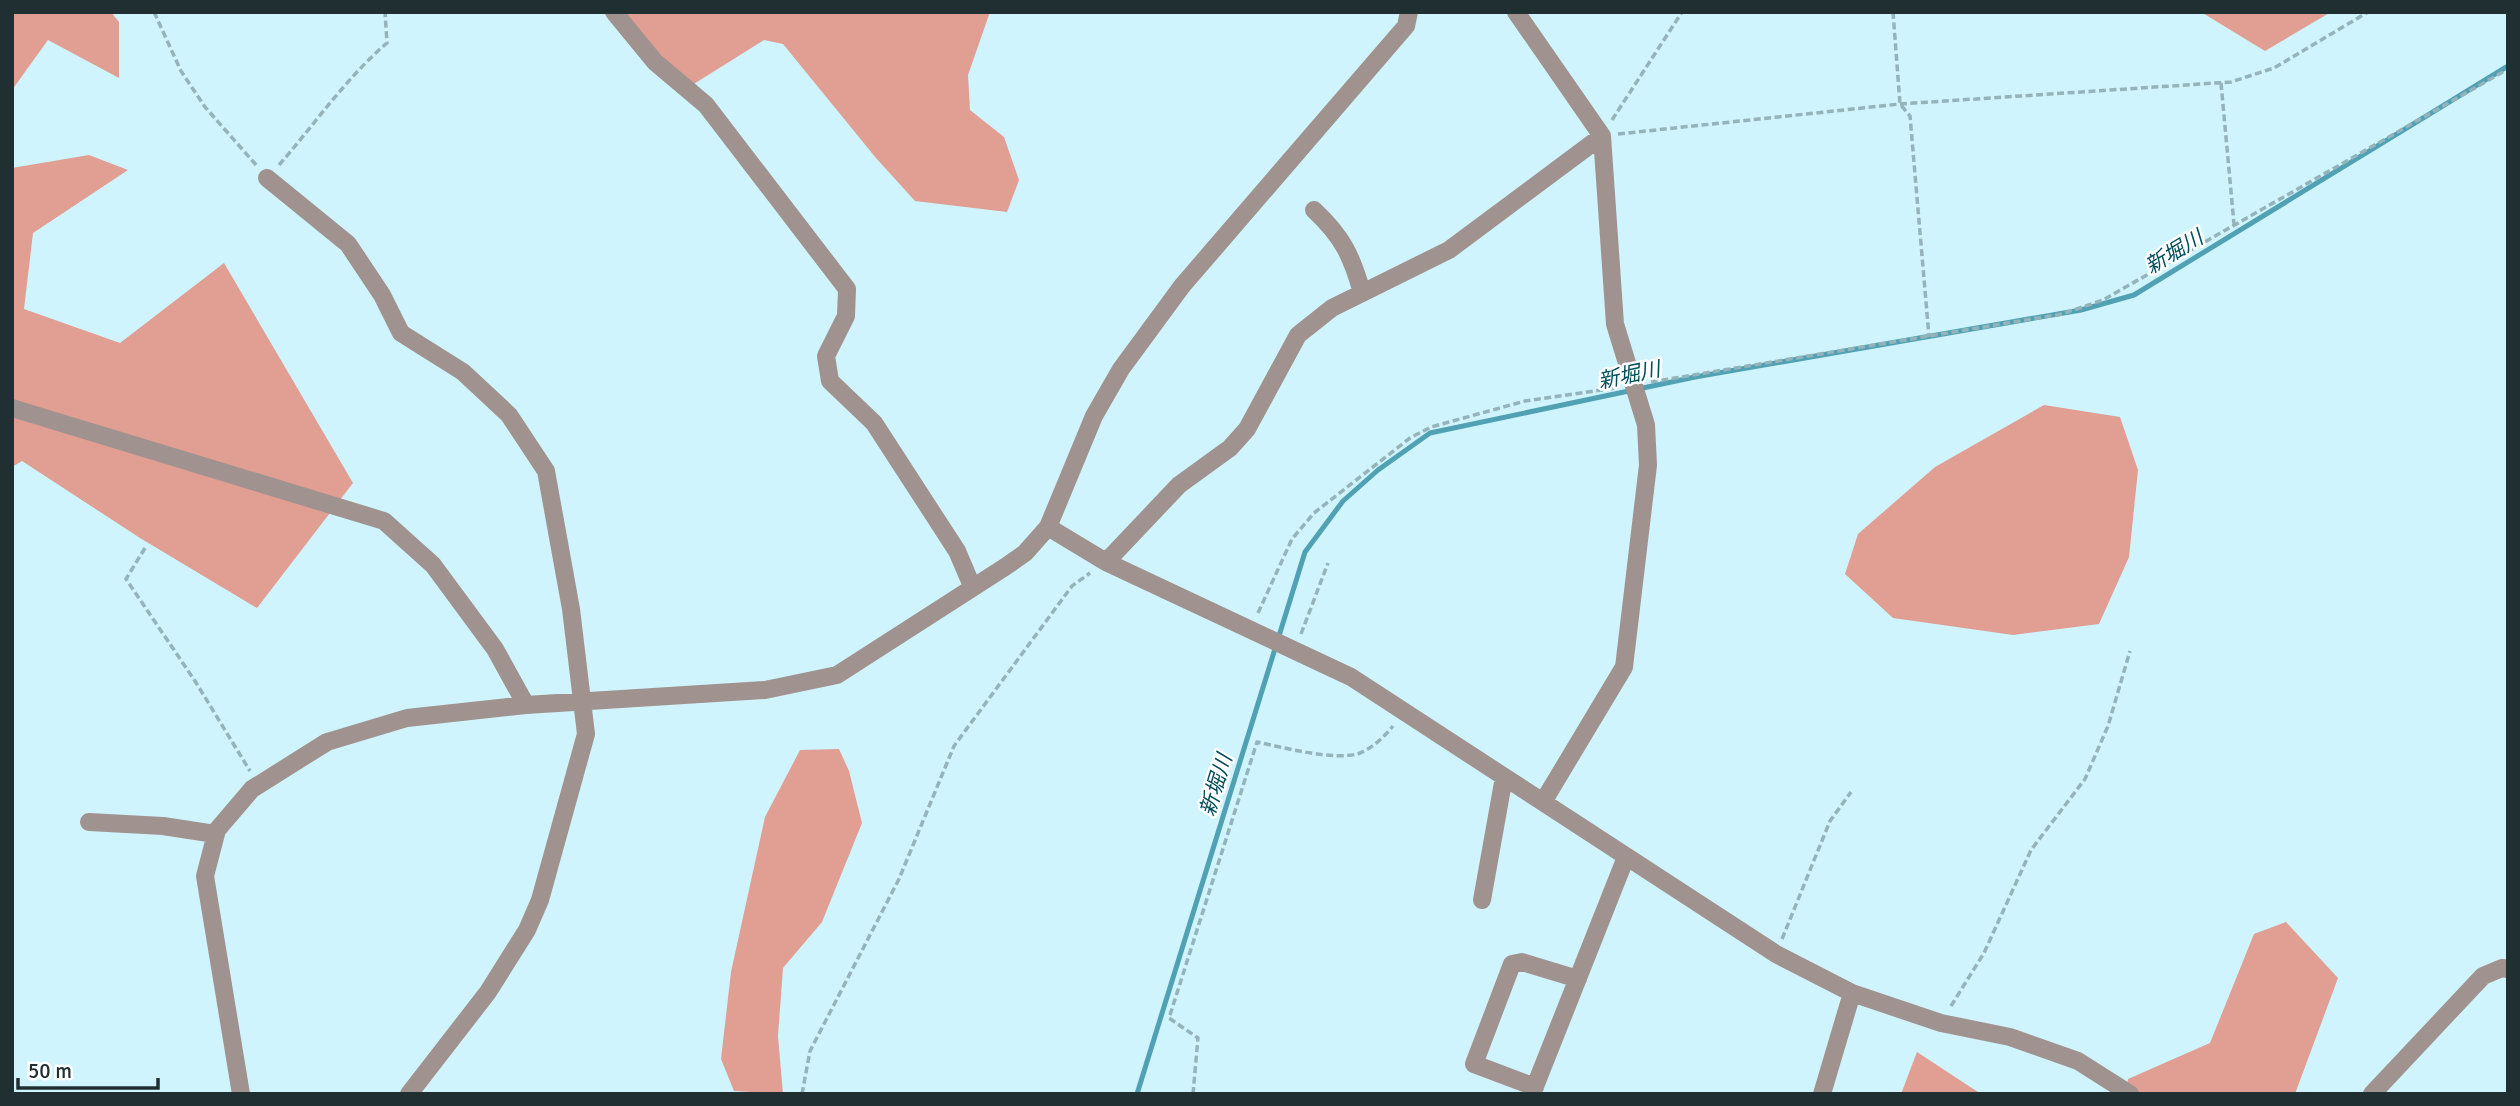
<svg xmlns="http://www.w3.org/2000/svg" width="2520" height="1106" font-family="Signika,'Noto Sans JP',sans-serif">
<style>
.forest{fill:#e19e93}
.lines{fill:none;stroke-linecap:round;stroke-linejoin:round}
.stream{stroke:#50a1b3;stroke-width:5}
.path{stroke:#95b3ba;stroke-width:3.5;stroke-dasharray:7 3.5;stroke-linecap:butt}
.minor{stroke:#a0928f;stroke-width:18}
.labels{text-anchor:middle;stroke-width:5;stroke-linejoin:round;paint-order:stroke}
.water-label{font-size:21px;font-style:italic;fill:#024e5b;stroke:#fff}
</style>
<rect width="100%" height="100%" fill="#cff4fd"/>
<path class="forest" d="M12,12H111L119,22V78L48,40L12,90Z
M603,12H990L968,75L970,110L1004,137L1019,180L1007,212L915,201L876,158L783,44L764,40L689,87Z
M2201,12H2331L2265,51Z
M89,155L128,170L33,233L24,309L120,343L224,263L353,483L257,608L140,538L22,461L12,467V168Z
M2044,405L2120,417L2138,470L2129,557L2099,624L2013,635L1893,618L1845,574L1858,534L1935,467Z
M839,749L849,771L862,823L822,922L783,968L778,1036L783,1094L734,1091L721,1059L731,972L765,817L800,750Z
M2286,922L2338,978L2295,1094H2126L2128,1079L2210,1043L2254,934Z
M1917,1052L1981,1094H1901Z"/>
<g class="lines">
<path class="stream" d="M1137,1094L1305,552L1343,501L1378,470L1430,433L1695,377L2081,310L2134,295L2508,66"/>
<path class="path" d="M154,12L181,71L205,107L257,166
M1893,12L1900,104L1910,116L1929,337
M2221,83L2234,224
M1612,120L1682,12
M1618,134L1900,104L2231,82L2274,68L2368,12
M279,165C315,124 345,79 387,43L385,12
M1651,382L2062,314L2103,300L2508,69
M145,548L126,579L195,681L250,771
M1258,613L1292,539L1314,513L1410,438L1431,427L1525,401L1616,388
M1301,634L1328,563
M1782,939L1830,821L1851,792
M1951,1006L1984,953L2031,850L2085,779L2108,726L2130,651
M802,1094L810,1051L899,879L954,746L1072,586L1090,573
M1193,1094L1198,1038L1169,1018L1257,742C1281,747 1337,762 1360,753C1374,747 1384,737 1393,726"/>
<path class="minor" d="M614,12L655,62L706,105L847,289L846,316L826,356L830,381L874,423L957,551L972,586
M1516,12L1602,136L1615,324L1646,425L1648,465L1624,667L1543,802
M267,178L348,244L382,295L401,333L463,372L509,415L546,471L571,609L586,734L540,900L527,930L488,992L409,1094
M1314,210C1342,236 1352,256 1362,293
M12,408L384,521L433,565L495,649L526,705
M1048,527L1106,562L1351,677L1776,954L1852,993L1941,1023L2010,1037L2078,1061L2130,1094
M1106,562L1179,485L1230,448L1247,429L1298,335L1332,308L1449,250L1602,136
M89,822L163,826L215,834
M1482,900L1504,777
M1535,1087L1474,1064L1512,964L1522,962L1578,979
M241,1094L205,876L217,830L252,789L327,742L407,718L526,705L765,690L837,675L1005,567L1025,553L1048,527L1094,416L1121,369L1182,286L1406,26L1409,12
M1532,1094L1626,857
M1822,1094L1852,993
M2372,1094L2483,976L2502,968L2508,969"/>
</g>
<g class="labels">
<g class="water-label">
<text transform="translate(2174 252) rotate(-31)" y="7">新堀川</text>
<text transform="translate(1629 375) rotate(-12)" y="7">新堀川</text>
<text transform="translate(1216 785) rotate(-73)" y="7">新堀川</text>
</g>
</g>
<rect width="2520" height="1106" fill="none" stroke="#202f32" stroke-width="28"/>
<path d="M18 1078v10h140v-10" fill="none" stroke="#202f32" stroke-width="3.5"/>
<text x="28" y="1078" font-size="21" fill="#202f32" stroke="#ffffff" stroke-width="5" paint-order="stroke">50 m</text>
</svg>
